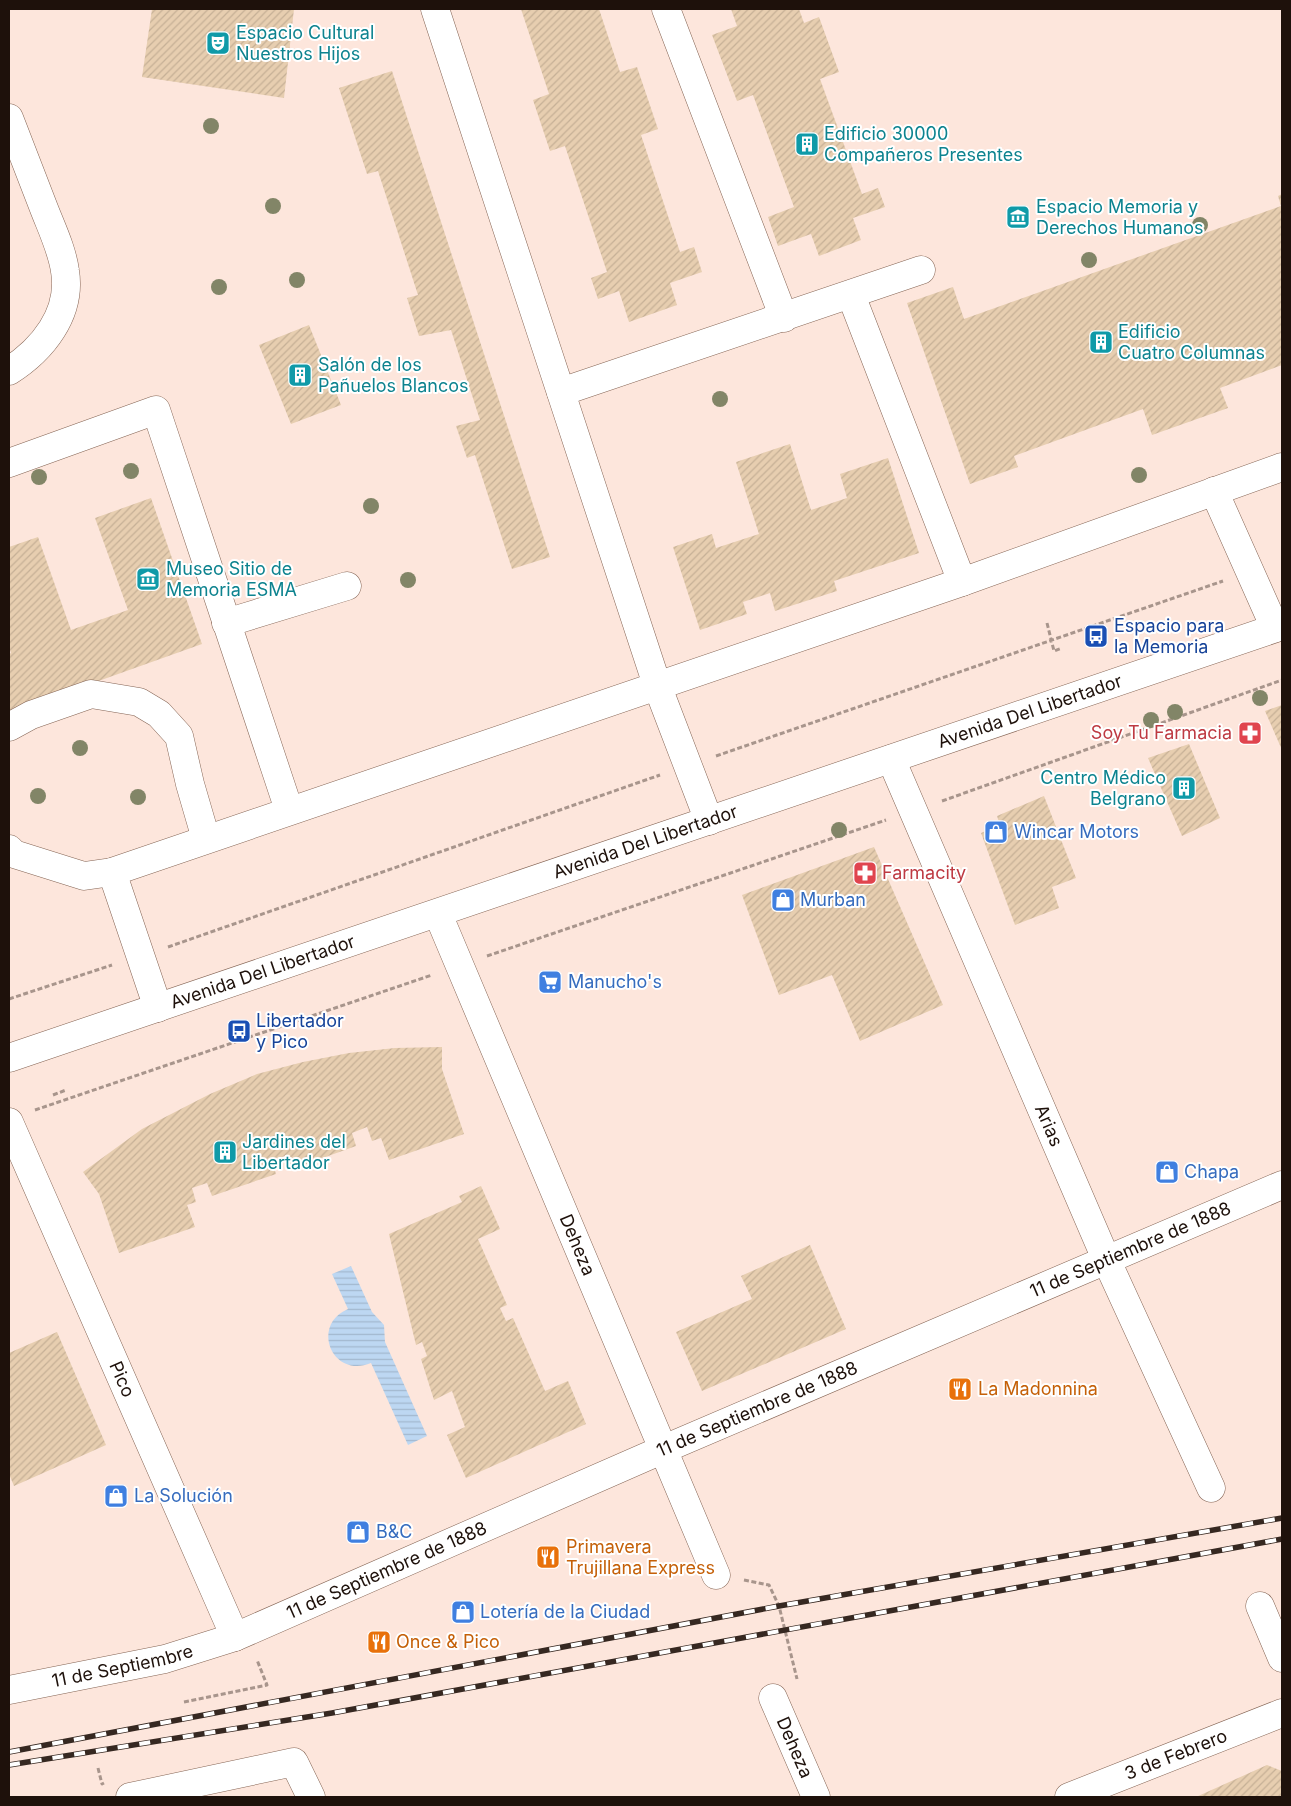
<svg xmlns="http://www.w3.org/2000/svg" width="1291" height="1806" font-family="Inter,sans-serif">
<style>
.water{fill:url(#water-rules)}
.building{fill:url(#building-hatch)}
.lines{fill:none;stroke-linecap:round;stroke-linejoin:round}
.street-casing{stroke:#856555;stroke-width:29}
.primary-casing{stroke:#856555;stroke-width:29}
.path{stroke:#a8958c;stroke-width:3;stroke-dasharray:5 2.5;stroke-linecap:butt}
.street{stroke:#fff;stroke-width:28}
.primary{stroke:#fff;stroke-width:28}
.rail-casing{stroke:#362821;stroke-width:5.5}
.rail{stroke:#fff;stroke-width:4;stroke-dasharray:11;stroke-linecap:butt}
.tree{fill:#828567}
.labels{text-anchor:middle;stroke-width:4;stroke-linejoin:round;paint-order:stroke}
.culture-label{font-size:18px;fill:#0d838f;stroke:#fff;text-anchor:start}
.transit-label{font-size:18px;fill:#164399;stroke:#fff;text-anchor:start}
.street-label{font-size:18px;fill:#1e110b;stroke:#fff}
.health-label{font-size:18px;fill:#be3a42;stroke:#fff;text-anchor:end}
.shop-label{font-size:18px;fill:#366cbe;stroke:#fff;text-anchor:start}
.food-label{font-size:18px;fill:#c56008;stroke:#fff;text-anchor:start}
</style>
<defs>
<pattern id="water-rules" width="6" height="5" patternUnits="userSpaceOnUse" patternTransform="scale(1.25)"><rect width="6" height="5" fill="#bdd7f2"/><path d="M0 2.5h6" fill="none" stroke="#a2b8ce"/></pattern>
<pattern id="building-hatch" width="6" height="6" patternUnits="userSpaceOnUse" patternTransform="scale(1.25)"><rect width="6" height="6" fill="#e7ceb0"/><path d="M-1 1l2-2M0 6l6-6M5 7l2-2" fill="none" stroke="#c6b096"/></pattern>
</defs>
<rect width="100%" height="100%" fill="#fde6dc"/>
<path class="water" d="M351,1266L372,1312L384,1325L385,1342L427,1436L408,1445L371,1363C332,1379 310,1325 348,1309L332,1274Z"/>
<path class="building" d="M152,9H294L284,98L142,77Z
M521,9H599L620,72L637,67L658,129L641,135L680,252L694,247L702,272L670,283L677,305L629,322L619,291L598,299L591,278L607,272L565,146L550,151L533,100L549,94Z
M731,9H799L804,23L819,17L839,72L820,79L862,194L878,188L885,207L853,218L861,240L819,256L811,234L778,246L768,217L794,207L753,95L737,101L712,35L737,26Z
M392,71L550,557L512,569L475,455L467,458L456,426L480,420L451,330L419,336L407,298L418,295L378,171L367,174L339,88Z
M1282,194V365L1220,388L1228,408L1152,435L1143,409L1014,456L1018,467L970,484L907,303L953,287L964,319L1281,206L1278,196Z
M309,325L341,405L291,424L259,345Z
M790,444L811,510L847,498L840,474L888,458L919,553L834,581L837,591L775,611L770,593L743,602L747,614L700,630L673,547L712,534L716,548L759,534L736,462Z
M151,498L202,644L9,713V654L11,653L9,647V547L38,537L71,630L128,610L95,518Z
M1282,705V750L1265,711Z
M1189,744L1220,818L1182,836L1148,758Z
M1044,796L1076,878L1052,887L1059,908L1015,925L981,833L1000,825L997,816Z
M874,847L943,1005L860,1041L832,975L779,995L742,895Z
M442,1047V1069L464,1134L389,1160L381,1138L372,1141L367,1127L352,1133L356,1146L292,1169L287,1155L272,1161L276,1174L212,1196L207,1183L192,1188L196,1202L187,1205L195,1227L119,1253L99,1194L83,1172L142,1129L210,1094L257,1074L303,1062L349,1053L395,1048Z
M481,1186L500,1229L478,1239L507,1305L500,1308L506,1321L513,1318L545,1391L568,1381L586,1424L466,1478L447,1435L465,1427L452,1391L434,1400L421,1359L427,1356L422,1342L416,1345L389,1234L462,1202L459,1196Z
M810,1245L846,1329L702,1391L676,1332L752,1299L741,1276Z
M57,1332L106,1445L14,1486L9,1474V1353Z
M1267,1765L1282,1771V1797H1196Z"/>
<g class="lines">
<g class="street-casing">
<g id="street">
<path d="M435,9L657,685L709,821"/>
<path d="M666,9L784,318"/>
<path d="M9,118C20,147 32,177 43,206C51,227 62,249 65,271C72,314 42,350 9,371"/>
<path d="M851,295L962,582"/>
<path d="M561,392L921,270"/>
<path d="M9,463L156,410L289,810"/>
<path d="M1214,491L1275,628"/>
<path d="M226,623L347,586"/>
<path d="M9,727L31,715L91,694L139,702L159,714L179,736L190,784L206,839"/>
<path id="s1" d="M891,759L1106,1259L1211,1488"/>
<path d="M9,849L14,854L84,876L112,872"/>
<path id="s2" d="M438,914L716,1575"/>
<path d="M158,1008L112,872L962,582L1282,467"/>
<path id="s3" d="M9,1122L235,1637"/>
<path d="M1260,1606L1282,1658"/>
<path id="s4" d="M9,1690L165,1659L235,1637L664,1449L1282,1185"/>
<path id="s5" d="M773,1698L816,1797"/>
<path d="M130,1797L294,1762L311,1797"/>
<path id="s6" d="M1069,1797L1282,1713"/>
</g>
</g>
<g class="primary-casing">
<g id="primary">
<path id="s7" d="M9,1058L1282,626"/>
</g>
</g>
<path class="path" d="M1047,623L1054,651L1062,648
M716,756L1223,581
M942,801L1282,680
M168,947L660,775
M487,956L886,820
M9,999L112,965
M53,1095L66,1090
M35,1110L432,975
M744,1580L769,1585L779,1606L797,1679
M184,1702L267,1685L257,1660
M98,1768L102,1784L104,1783"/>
<use href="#street" class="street"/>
<use href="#primary" class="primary"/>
<g class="rail-casing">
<path id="rail" d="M9,1752L779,1606L1282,1518
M9,1765L332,1713L1282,1539"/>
</g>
<use href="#rail" class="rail"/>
</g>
<g class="tree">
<circle cx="211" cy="126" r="8"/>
<circle cx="273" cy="206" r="8"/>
<circle cx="1200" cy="225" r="8"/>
<circle cx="1089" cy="260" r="8"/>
<circle cx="297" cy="280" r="8"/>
<circle cx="219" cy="287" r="8"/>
<circle cx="720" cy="399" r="8"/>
<circle cx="131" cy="471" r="8"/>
<circle cx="1139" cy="475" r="8"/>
<circle cx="39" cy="477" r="8"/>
<circle cx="371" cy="506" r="8"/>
<circle cx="408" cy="580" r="8"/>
<circle cx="1260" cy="698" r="8"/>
<circle cx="1175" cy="712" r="8"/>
<circle cx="1151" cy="720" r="8"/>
<circle cx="80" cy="748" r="8"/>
<circle cx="38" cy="796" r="8"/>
<circle cx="138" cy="797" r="8"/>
<circle cx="839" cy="830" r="8"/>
</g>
<defs>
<g id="theatre-square" transform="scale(1.25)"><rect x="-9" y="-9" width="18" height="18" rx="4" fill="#0f9aa8" stroke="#fff"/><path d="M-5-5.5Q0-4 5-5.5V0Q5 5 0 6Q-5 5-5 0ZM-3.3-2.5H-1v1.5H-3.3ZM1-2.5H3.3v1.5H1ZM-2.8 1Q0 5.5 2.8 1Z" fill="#fff"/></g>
<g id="building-square" transform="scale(1.25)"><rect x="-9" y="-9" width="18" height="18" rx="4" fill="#0f9aa8" stroke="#fff"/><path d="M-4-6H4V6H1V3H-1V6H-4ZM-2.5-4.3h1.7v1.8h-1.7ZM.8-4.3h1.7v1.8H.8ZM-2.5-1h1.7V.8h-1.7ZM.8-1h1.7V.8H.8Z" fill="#fff"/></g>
<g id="museum-square" transform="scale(1.25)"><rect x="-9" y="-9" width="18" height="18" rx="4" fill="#0f9aa8" stroke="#fff"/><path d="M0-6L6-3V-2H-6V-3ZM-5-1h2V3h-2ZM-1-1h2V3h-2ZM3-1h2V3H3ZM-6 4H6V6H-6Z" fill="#fff"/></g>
<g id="bus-square" transform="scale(1.25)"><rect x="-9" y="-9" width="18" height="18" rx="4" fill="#1a4fb4" stroke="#fff"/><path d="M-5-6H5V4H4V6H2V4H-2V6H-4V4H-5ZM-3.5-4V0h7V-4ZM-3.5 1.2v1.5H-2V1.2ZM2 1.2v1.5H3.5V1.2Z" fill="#fff"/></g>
<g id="pharmacy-square" transform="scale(1.25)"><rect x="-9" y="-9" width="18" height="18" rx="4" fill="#e0444e" stroke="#fff"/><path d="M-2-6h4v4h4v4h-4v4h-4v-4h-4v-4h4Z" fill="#fff"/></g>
<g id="shop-square" transform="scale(1.25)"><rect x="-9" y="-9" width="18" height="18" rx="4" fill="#3f7fe0" stroke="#fff"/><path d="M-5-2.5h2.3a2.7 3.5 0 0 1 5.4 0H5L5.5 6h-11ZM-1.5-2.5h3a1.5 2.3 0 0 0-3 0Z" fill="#fff"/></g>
<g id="supermarket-square" transform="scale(1.25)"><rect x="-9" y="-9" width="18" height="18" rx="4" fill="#3f7fe0" stroke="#fff"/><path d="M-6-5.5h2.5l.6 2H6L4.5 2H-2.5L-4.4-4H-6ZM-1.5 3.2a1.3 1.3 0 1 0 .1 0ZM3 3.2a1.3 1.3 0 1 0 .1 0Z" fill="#fff"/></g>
<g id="restaurant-square" transform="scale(1.25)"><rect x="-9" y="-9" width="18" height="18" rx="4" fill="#e8710a" stroke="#fff"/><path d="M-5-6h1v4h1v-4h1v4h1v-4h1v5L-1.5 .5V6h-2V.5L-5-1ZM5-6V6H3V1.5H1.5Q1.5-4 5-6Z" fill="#fff"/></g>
</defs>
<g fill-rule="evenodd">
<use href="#theatre-square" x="218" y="43"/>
<use href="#building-square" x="807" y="144"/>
<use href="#museum-square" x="1018" y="217"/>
<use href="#building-square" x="1101" y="342"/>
<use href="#building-square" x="300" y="375"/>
<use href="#museum-square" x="148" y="579"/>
<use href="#bus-square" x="1096" y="636"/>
<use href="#pharmacy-square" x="1250" y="733"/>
<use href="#building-square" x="1184" y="788"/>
<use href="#shop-square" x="996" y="832"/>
<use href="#pharmacy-square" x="865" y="873"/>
<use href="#shop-square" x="783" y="900"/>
<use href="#supermarket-square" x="550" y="982"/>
<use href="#bus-square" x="239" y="1031"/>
<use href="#building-square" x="225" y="1152"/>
<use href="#shop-square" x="1167" y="1172"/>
<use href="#restaurant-square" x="960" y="1389"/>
<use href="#shop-square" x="116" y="1496"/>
<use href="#shop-square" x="358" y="1532"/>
<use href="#restaurant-square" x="548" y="1557"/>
<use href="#shop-square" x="463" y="1612"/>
<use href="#restaurant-square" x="379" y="1642"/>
</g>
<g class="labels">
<g class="culture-label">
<text x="236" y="39">Espacio Cultural<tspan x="236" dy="21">Nuestros Hijos</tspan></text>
<text x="824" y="140">Edificio 30000<tspan x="824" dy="21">Compañeros Presentes</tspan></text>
<text x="1036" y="213">Espacio Memoria y<tspan x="1036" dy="21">Derechos Humanos</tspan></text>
<text x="1118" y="338">Edificio<tspan x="1118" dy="21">Cuatro Columnas</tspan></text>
<text x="318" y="371">Salón de los<tspan x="318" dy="21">Pañuelos Blancos</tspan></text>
<text x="166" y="575">Museo Sitio de<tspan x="166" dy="21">Memoria ESMA</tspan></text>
<text x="1166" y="784" text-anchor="end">Centro Médico<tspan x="1166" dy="21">Belgrano</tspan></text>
<text x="242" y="1148">Jardines del<tspan x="242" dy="21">Libertador</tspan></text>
</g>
<g class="transit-label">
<text x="1114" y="632">Espacio para<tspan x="1114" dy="21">la Memoria</tspan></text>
<text x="256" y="1027">Libertador<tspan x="256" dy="21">y Pico</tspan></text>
</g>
<g class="street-label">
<text dy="6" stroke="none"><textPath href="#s7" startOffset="1078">Avenida Del Libertador</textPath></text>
<text dy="6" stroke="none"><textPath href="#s7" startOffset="672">Avenida Del Libertador</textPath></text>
<text dy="6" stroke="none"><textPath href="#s7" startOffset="268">Avenida Del Libertador</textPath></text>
<text dy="6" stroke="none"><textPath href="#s1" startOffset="399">Arias</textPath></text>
<text dy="6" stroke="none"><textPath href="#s2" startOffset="359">Deheza</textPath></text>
<text dy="6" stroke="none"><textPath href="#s4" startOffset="1208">11 de Septiembre de 1888</textPath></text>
<text dy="6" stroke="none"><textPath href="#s3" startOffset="281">Pico</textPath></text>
<text dy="6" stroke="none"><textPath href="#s4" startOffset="802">11 de Septiembre de 1888</textPath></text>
<text dy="6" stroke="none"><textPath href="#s4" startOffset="398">11 de Septiembre de 1888</textPath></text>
<text dy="6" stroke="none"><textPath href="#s4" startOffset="116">11 de Septiembre</textPath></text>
<text dy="6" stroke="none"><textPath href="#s5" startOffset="54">Deheza</textPath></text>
<text dy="6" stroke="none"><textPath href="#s6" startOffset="115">3 de Febrero</textPath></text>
</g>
<g class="health-label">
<text x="1232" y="739">Soy Tu Farmacia</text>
<text x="882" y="879" text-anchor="start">Farmacity</text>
</g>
<g class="shop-label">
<text x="1014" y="838">Wincar Motors</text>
<text x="800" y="906">Murban</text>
<text x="568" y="988">Manucho's</text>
<text x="1184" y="1178">Chapa</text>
<text x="134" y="1502">La Solución</text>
<text x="376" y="1538">B&amp;C</text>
<text x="480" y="1618">Lotería de la Ciudad</text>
</g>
<g class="food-label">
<text x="978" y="1395">La Madonnina</text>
<text x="566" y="1553">Primavera<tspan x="566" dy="21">Trujillana Express</tspan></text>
<text x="396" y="1648">Once &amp; Pico</text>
</g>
</g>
<rect width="1291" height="1806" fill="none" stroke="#1e110b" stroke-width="20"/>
</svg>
